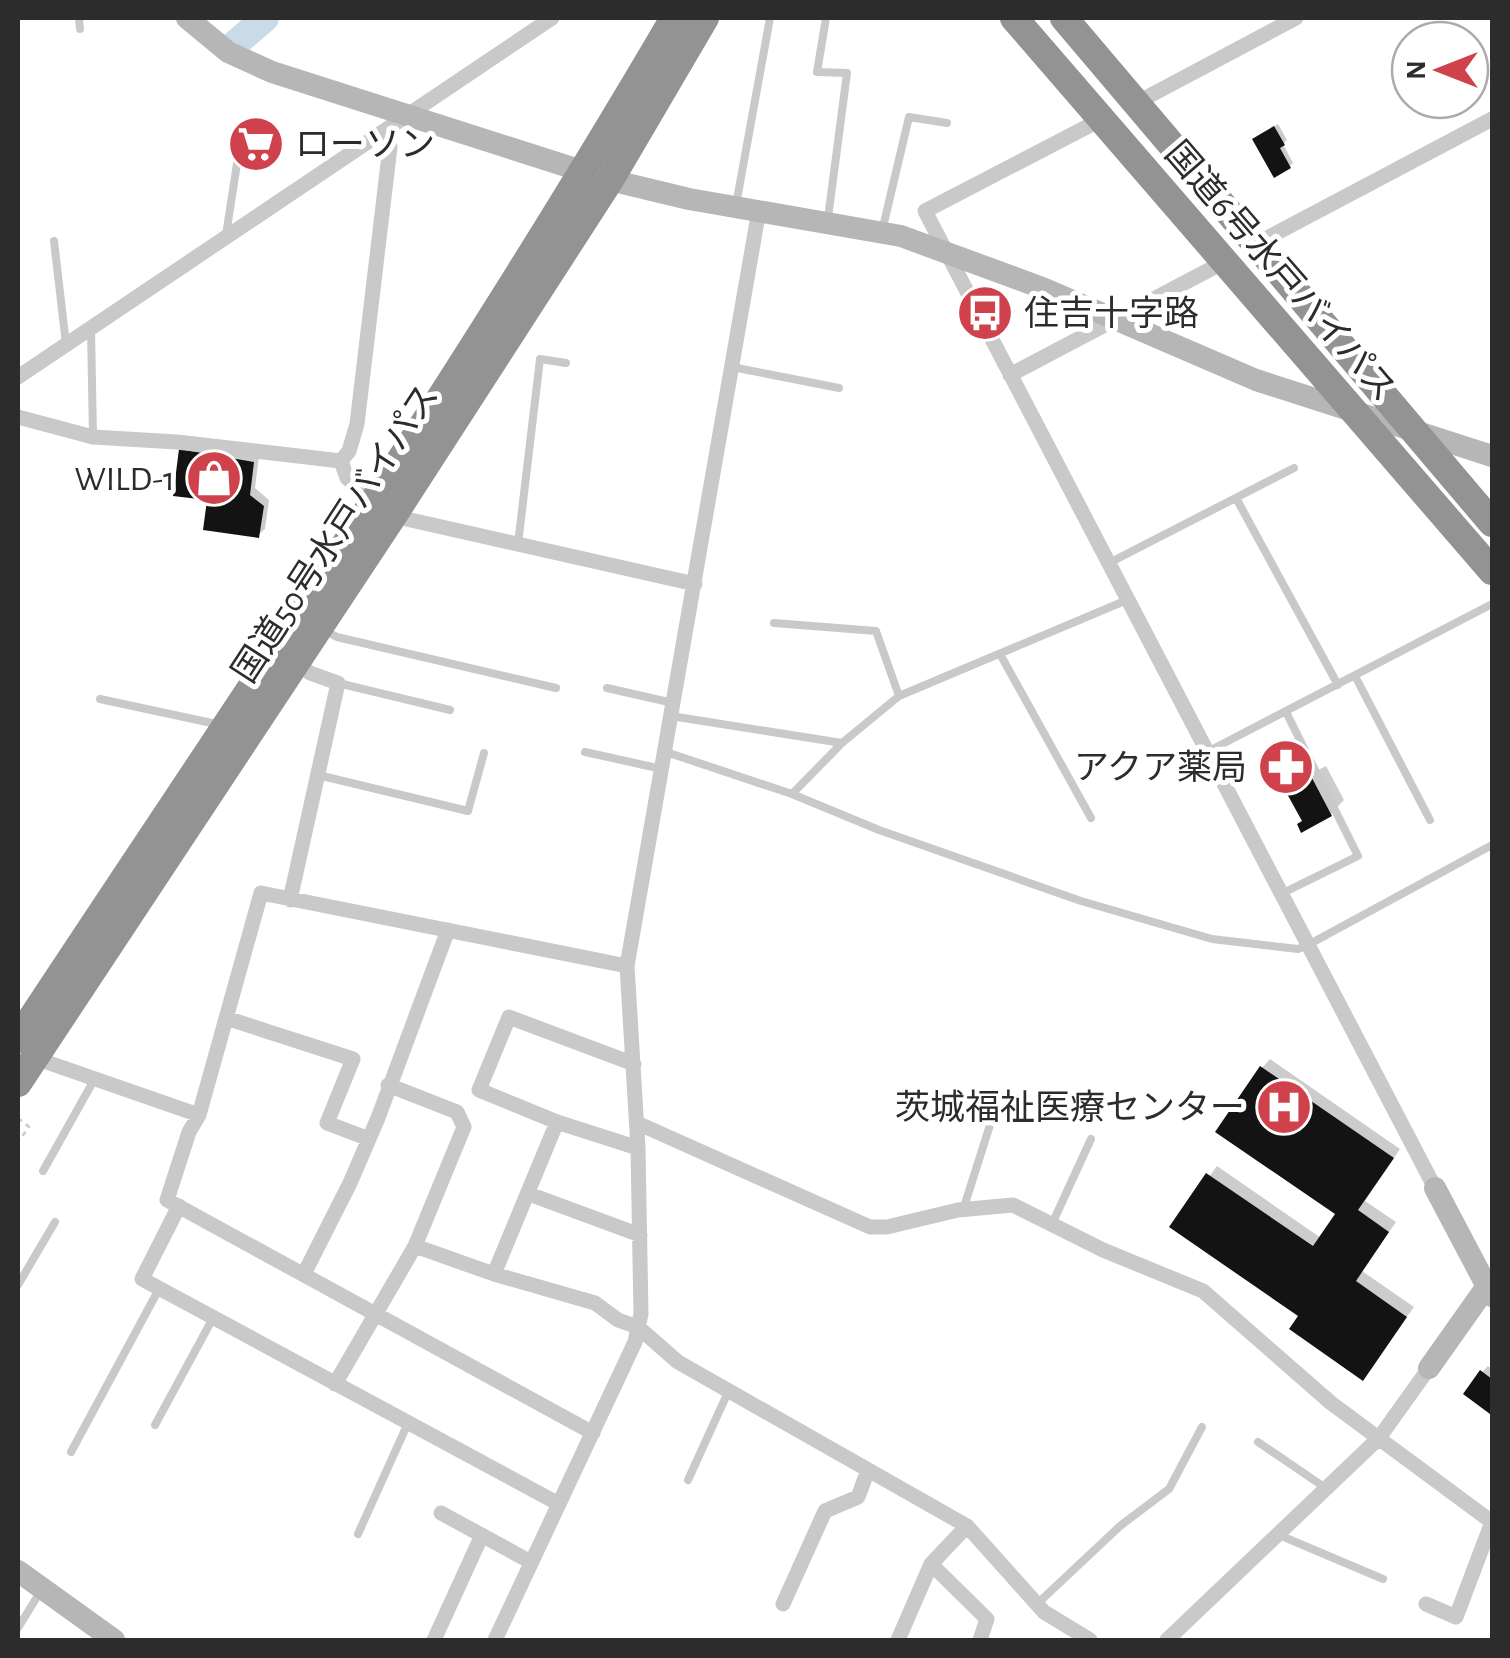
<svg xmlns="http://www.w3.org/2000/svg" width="1510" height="1658" font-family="'Alegreya Sans','Noto Sans JP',sans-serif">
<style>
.shadow{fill:#0003}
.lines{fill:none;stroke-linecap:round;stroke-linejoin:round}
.river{stroke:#c9dbe6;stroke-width:28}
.building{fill:#131313}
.path{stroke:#c9c9c9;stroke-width:2.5;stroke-dasharray:5 5;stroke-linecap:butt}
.lane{stroke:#c9c9c9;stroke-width:8}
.street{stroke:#c9c9c9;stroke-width:15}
.secondary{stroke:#b6b6b6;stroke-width:22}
.highway{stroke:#939393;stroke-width:28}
.labels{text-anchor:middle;stroke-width:10;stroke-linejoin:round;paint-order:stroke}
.poi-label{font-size:35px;fill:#2c2c2c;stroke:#fff;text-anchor:end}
.street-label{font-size:35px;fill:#2c2c2c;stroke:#fff}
</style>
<rect width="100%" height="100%" fill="#fff"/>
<path class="shadow" d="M1278,124L1287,140L1283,144L1293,163L1290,166L1259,136Z
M182,450L259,456L255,488L269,500L265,529L258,535Z
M1326,766L1344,800L1331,814L1304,820L1289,792L1303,778Z
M1270,1059L1400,1149L1365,1201L1396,1222L1362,1271L1414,1307L1363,1377L1301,1315L1173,1226L1217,1166L1321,1238L1338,1214L1262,1068Z
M1488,1366L1492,1369L1490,1410L1482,1372Z"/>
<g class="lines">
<path class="river" d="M235,44L265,18"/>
</g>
<path class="building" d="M1274,126L1285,145L1280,148L1291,168L1274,178L1252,139Z
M179,449L254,462L250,495L264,506L259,538L203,530L207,500L173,496Z
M1312,778L1332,816L1301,833L1297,824L1302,821L1286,792Z
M1260,1066L1394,1158L1358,1210L1389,1232L1356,1281L1407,1317L1363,1381L1289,1329L1298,1316L1169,1227L1206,1173L1313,1246L1335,1214L1215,1132Z
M1480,1370L1492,1379L1490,1414L1463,1394Z"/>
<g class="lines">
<path class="path" d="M18,1118L29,1127L18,1142"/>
<path class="lane" d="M79,18L80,29
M826,18L817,72L847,73L828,218
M736,205L770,18
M883,227L909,117L947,123
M226,235L238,157
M54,241L66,344
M91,328L93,437
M732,367L839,388
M1236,498L1338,685
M518,544L540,359L566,363
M1109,563L1294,468
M774,623L876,631L899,696
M322,629L337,637L556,688
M1000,654L1091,818
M1355,676L1430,820
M338,683L450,710
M607,688L673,703
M100,699L221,725
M671,716L842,743
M585,752L662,769
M666,752L792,794L879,830L1081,901L1212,939L1298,949L1306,946L1492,845
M1207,752L1492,604
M318,775L468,811L484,753
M792,794L842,743L899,696L1127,600
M1283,893L1358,856L1286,712
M43,1171L94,1080
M963,1210L990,1125
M1052,1224L1091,1139
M18,1285L55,1222
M155,1425L213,1318
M1258,1442L1327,1489
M71,1452L159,1289
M688,1480L729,1390
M358,1534L408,1423
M1279,1535L1383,1579
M1037,1604L1120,1526L1169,1489L1202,1427
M18,1628L40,1592"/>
<path class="street" d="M1136,103L1296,18
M1102,119L925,211L1435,1188
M1256,244L1492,119
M1010,375L1224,262
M18,377L552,18
M18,417L93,437L177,442L341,461L349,451L357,424L390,147L385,131
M341,461L347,478L393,516L695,584
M290,900L338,683L310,673L295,661
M226,1018L353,1059L327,1123L369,1139
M32,1057L199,1115
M634,1064L509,1017L479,1090L557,1122L638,1148
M637,1123L870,1227H887L958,1210L1013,1205L1103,1250L1203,1291L1331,1403L1492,1522
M529,1194L640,1235
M179,1206L142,1279L559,1504
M415,1246L494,1274L595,1303L618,1320L638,1327L678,1362L967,1526L1044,1612L1090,1640
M304,1274L350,1183L378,1118L448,930
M494,1274L557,1122
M335,1384L415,1246L464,1127L457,1112L388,1085
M593,1433L167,1200L189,1132L199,1115L261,893L627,966
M441,1513L531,1562
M931,1564L987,1619L980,1640
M783,1604L825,1511L858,1497L868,1470
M1426,1604L1456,1617L1492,1522
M434,1640L482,1535
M495,1640L635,1342L641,1314L638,1148L627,966L759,210
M898,1640L931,1564L967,1526
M1167,1640L1379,1438L1429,1368"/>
<path class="secondary" d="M187,18L228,52L272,72L610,180L689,199L901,236L1045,289L1256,380L1492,456
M1435,1188L1492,1296
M1429,1368L1487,1286
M18,1571L114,1640"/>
<path class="highway" d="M1014,18L1492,571
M1064,18L1492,523
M18,1039C241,701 470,367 674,18
M18,1083L393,516L610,180L705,18"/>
</g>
<defs>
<g id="supermarket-disc" transform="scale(2.875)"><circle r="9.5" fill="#cf424b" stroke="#fff"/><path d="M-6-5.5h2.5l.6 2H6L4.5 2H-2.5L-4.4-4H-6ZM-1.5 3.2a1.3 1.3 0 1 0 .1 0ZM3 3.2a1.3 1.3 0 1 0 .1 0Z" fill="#fff"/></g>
<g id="bus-disc" transform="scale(2.875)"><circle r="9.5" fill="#cf424b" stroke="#fff"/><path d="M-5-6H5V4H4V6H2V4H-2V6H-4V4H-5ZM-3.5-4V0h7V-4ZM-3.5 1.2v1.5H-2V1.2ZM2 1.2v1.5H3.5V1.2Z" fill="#fff"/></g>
<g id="shop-disc" transform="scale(2.875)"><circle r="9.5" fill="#cf424b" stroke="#fff"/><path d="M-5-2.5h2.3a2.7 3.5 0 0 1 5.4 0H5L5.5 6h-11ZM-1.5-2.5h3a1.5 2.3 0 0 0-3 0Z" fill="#fff"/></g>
<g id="pharmacy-disc" transform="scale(2.875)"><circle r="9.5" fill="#cf424b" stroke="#fff"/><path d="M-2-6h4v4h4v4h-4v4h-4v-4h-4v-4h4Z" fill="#fff"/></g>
<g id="hospital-disc" transform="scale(2.875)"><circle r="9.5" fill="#cf424b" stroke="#fff"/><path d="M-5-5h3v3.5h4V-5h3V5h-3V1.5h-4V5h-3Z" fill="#fff"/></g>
</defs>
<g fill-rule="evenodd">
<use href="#supermarket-disc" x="256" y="144"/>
<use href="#bus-disc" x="985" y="313"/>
<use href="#shop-disc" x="214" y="478"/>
<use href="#pharmacy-disc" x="1286" y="767"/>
<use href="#hospital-disc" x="1284" y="1107"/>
</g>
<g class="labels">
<g class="poi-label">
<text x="295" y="156" text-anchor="start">ローソン</text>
<text x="1024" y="325" text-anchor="start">住吉十字路</text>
<text x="175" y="490">WILD-1</text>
<text x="1247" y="779">アクア薬局</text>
<text x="1245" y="1119">茨城福祉医療センター</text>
</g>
<g class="street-label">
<text transform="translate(1281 271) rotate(49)" y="12">国道6号水戸バイパス</text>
<text transform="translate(335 533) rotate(-57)" y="12">国道50号水戸バイパス</text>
</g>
</g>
<rect width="1510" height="1658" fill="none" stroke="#2c2c2c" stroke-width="40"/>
<g transform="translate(1440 70) rotate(270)"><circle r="48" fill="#ffffff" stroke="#ababab" stroke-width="2.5"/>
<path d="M0-8L18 38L0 25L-18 38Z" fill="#cf424b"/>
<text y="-15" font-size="28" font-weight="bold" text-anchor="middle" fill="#2c2c2c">N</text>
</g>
</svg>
